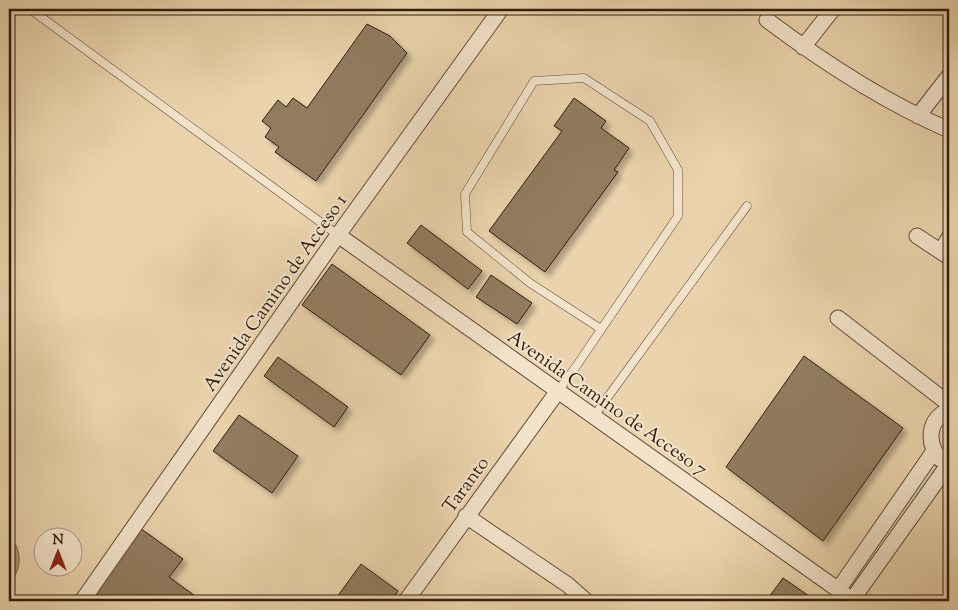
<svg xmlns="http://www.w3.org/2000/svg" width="958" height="610" font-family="'Sorts Mill Goudy',serif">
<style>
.water{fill:#ac9577;stroke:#7b654d}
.building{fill:#927c61;stroke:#311c0e;filter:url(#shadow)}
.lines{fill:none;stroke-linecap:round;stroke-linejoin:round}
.service-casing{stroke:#604a36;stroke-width:9}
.minor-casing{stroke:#604a36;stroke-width:17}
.service{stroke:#f2e3ca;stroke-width:8}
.minor{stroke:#f2e3ca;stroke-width:15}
.labels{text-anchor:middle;stroke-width:4;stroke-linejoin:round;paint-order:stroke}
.street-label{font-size:19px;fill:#311c0e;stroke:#f2e3ca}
</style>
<defs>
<filter id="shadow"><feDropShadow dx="4.5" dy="4.5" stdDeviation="2.5" flood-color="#0004"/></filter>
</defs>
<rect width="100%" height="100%" fill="#ebd4ad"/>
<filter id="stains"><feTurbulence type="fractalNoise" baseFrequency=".004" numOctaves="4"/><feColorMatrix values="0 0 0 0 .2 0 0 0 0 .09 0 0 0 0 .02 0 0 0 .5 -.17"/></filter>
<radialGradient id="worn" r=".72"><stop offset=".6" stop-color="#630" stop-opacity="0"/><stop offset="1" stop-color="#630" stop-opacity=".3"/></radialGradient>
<path class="water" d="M9,535C23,551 22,569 9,585Z"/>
<path class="building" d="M367,24L390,36L407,53L316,181L275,152L279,147L265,137L271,128L262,121L278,100L286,107L293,98L307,108Z
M574,98L606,121L601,128L629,148L614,170L618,172L545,272L489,231L562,131L554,126Z
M421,225L482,271L468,289L407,243Z
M332,264L430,335L401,375L302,305Z
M491,275L532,303L517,324L476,297Z
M804,356L903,428L823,541L726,467Z
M278,357L348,407L334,427L264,376Z
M239,415L298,456L272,493L213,451Z
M140,528L183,559L169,577L202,601H91Z
M361,564L398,591L390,601H334Z
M783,578L816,601H766Z"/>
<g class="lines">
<g class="service-casing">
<path id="service" d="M30,9L338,235
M558,391L575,368L678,216V170L650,121L584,78L534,81L465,194L467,232L530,283L601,329
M594,416L747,206"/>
</g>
<g class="minor-casing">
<path id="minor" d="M767,20C823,62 884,102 949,130
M803,47L833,9
M918,116L949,76
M338,235L854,601
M917,236L949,257
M941,251L949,238
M838,318L949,404
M940,459C926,442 928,419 949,410
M466,516L568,585L586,601
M838,590L934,451
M852,600L948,465
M82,601L338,235L501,9
M406,601L558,391"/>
</g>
<use href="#service" class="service"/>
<use href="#minor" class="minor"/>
</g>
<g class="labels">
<g class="street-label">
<text transform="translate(274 292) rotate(-55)" y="7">Avenida Camino de Acceso 1</text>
<text transform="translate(608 402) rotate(35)" y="7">Avenida Camino de Acceso 7</text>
<text transform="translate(465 484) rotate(-54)" y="7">Taranto</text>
</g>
</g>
<rect width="958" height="610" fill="none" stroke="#ebd4ad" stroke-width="30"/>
<rect x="10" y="10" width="938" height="590" fill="none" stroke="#311c0e" stroke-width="2.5"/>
<rect x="15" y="15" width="928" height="580" fill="none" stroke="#311c0e"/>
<g transform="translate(58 552)"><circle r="24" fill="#f2e3ca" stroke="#a5937f"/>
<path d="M0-4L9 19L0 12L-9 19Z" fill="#8f2418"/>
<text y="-8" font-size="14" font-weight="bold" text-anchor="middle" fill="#311c0e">N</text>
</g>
<rect width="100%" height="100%" filter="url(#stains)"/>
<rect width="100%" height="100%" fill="url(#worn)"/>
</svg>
